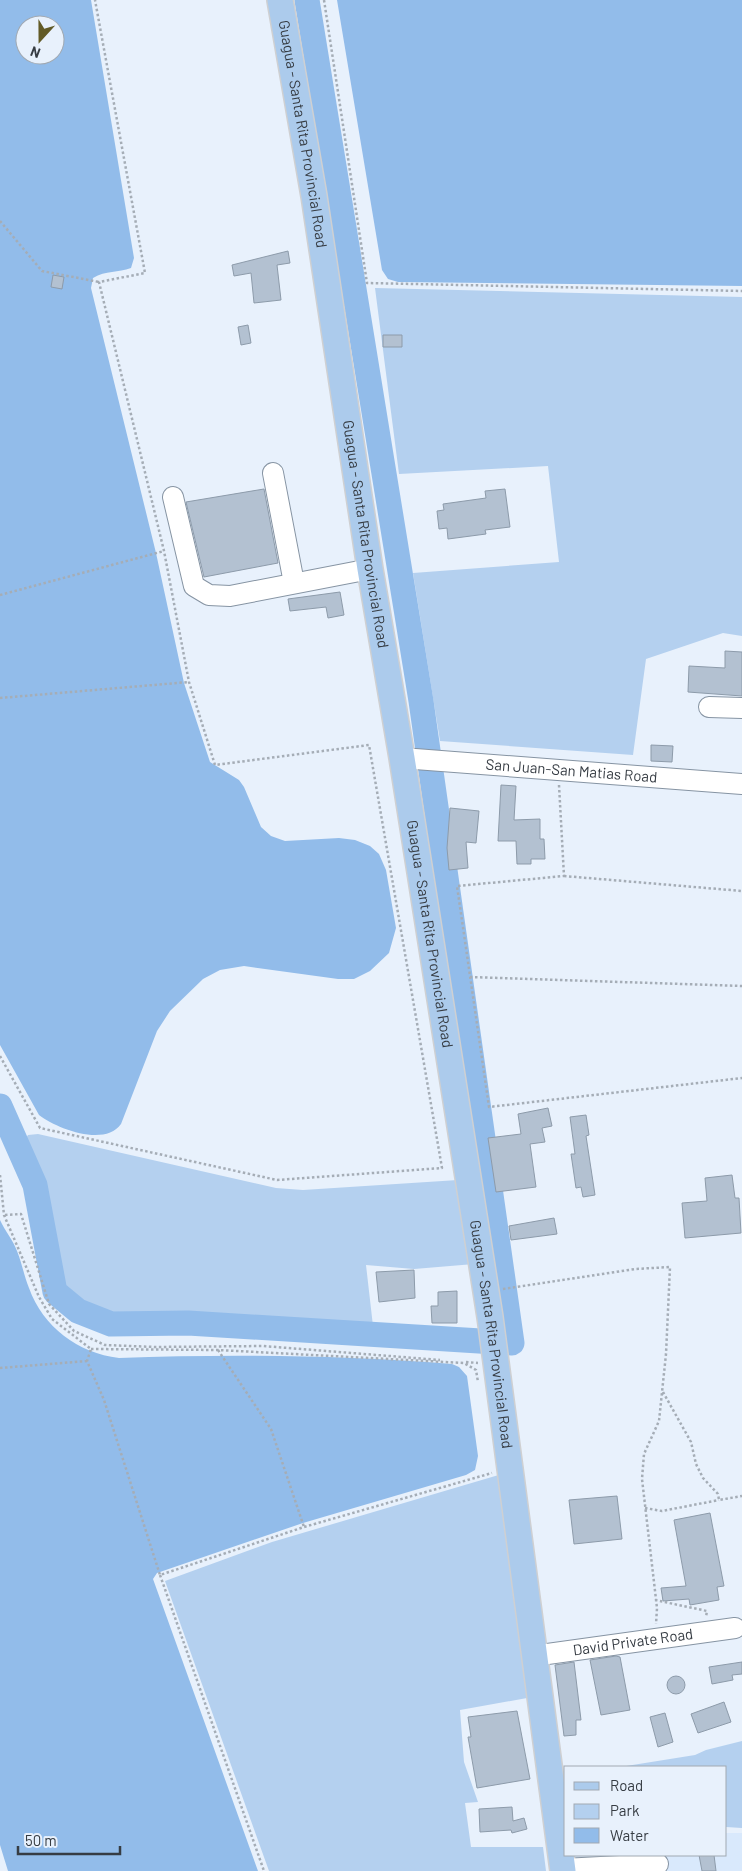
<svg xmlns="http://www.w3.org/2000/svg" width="742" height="1871" font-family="Barlow,sans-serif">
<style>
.built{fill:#d9e9fc}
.green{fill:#b4d0ef}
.water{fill:#92bcea;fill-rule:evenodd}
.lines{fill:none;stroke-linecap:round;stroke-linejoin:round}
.river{stroke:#92bcea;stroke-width:25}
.building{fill:#b3c1d1;stroke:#8d9baa}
.minor-casing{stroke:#8694a3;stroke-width:22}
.major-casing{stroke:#cfd0d2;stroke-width:28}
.path{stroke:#a5adb6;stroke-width:2.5;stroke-dasharray:2.5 2.5;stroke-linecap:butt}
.minor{stroke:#fff;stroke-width:20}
.major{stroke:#accbec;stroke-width:25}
.labels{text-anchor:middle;stroke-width:4.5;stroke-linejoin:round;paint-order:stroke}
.street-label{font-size:15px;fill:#363c43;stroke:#e8f1fc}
</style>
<rect width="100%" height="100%" fill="#e8f1fc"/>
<path class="built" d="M726,1833H742V1871H570L568,1855H726Z"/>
<path class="green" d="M375,288L742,297V636L723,633L646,659L633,755L440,741L413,573L559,562L548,466L399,474Z
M38,1134L276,1188L303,1190L458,1180L474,1264L414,1269L366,1265L373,1326L215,1320L115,1319L81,1306L59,1288L38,1179L24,1141L28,1135Z
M502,1474L527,1698L460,1710L464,1762L478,1802L465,1803L471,1847H543L546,1871H269L165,1581L272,1542Z
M742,1741V1828L726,1827V1767H620L695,1755L706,1750Z"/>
<path class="water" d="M0,0H91L134,258L131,268C118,273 106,270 93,278L91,288L156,553L184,683L210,762L239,780L244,787L261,827L271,836L285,841L339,838L355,840L370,846L379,854L386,870L396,928L389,953L370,971L354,979H338L244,966L220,970L203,979L170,1011L157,1031L121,1124C105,1147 57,1129 39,1115L0,1045ZM25,25H55V55H25Z
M337,0H742V286L398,282L388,279L382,270Z
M0,1220C5,1231 13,1240 17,1251C22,1263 24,1276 29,1288C43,1327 78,1353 119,1358C230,1354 340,1355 452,1364L459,1367L467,1376L478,1456L475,1470L466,1475L303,1523L157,1573L153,1579L258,1871H8L0,1845Z"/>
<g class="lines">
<path class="river" d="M0,1106L35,1185L55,1292L78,1311L111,1324L188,1323L512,1343L421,701L307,0"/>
</g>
<path class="building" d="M288,251L290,263L277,265L281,300L254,303L251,273L234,276L232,265Z
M53,275L64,277L62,289L51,287Z
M248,325L251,343L241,345L238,327Z
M383,335H402V347H383Z
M264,489L278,563L204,577L186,502Z
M505,489L510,527L485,530L486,534L448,539L447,528L439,529L437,511L444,510L443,504L486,498L485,491Z
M340,592L344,615L328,618L326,607L290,611L288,599Z
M725,651L742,652V696L688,692L689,666L725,668Z
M651,745L673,746L672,762L651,761Z
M501,785L516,786L514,820L540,819V839H544L545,859H531V864H517L516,841H498Z
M450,808L479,811L476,843L466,842L468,868L449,870L447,848Z
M548,1108L552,1126L542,1128L545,1142L530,1144L536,1187L496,1192L488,1138L521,1134L518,1114Z
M586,1115L589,1135L586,1136L595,1195L583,1197L581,1187L576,1188L571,1154H575L570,1117Z
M732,1175L735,1198H739L741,1233L685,1238L682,1203L707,1201L705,1178Z
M554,1218L557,1234L511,1240L509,1226Z
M414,1270L415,1298L379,1302L376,1272Z
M457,1291V1323H432L431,1306H438V1292Z
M617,1496L622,1539L574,1544L569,1500Z
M710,1513L724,1586L717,1587L719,1600L690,1605L689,1599L663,1601L661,1588L686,1586L674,1520Z
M616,1656L620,1657L630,1710L601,1715L590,1660Z
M574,1662L581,1720H576V1735L564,1736L555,1665Z
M742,1662V1674L732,1675L733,1680L712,1684L709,1667Z
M667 1685a9 9 0 1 1 18 0a9 9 0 1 1-18 0Z
M724,1702L731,1722L698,1733L691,1714Z
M517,1711L530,1779L477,1788L468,1737H471L468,1717Z
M665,1713L673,1742L658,1747L650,1717Z
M512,1807L513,1821L524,1818L527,1829L512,1833L511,1830L480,1832L479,1809Z
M699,1855H714L716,1871H702Z"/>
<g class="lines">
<g class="minor-casing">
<g id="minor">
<path d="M273,473L294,583"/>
<path d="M173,497L194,586L209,595L230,596L370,569"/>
<path d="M709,707L742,708"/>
<path id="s1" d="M402,758L742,784"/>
<path id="s2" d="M533,1656L735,1628"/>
<path d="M563,1869L658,1864"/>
</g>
</g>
<g class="major-casing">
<g id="major">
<path id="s3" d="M280,0L314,196L370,569L402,758L490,1317L563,1871"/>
</g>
</g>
<path class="path" d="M324,0L367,283L742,291
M0,221L42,271L99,282
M0,595L164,551
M0,698L189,682
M559,785L564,876L457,886L489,1107L742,1078
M564,876L742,891
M470,977L742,986
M0,1056L40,1128L277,1180L442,1168L369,745L215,765L189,682L164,551L99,282L145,273L95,0
M0,1175L4,1215L39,1297L52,1319L91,1349L87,1361L104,1400L160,1575L304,1527L492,1473
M5,1215L21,1214L49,1304L74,1331L105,1345L155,1347L263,1346L440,1360
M503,1289L635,1269L670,1267L666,1354L659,1421L644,1454L642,1479L657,1608L656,1624
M91,1349L218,1350L464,1363L476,1370L478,1382
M218,1350L271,1429L304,1527
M466,1362L478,1363
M0,1368L87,1361
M663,1392L691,1442L696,1464L703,1478L718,1494L719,1500L742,1496
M645,1508L662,1511L719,1500
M160,1575L264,1871
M655,1600L707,1611L706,1617"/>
<use href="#minor" class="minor"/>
<use href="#major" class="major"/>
</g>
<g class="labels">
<g class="street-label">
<text dy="5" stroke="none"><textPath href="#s3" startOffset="136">Guagua - Santa Rita Provincial Road</textPath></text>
<text dy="5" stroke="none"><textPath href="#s3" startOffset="541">Guagua - Santa Rita Provincial Road</textPath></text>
<text dy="5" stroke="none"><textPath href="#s1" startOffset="170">San Juan-San Matias Road</textPath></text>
<text dy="5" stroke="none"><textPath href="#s3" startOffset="946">Guagua - Santa Rita Provincial Road</textPath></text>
<text dy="5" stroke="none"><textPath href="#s3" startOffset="1351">Guagua - Santa Rita Provincial Road</textPath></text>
<text dy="5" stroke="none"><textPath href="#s2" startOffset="101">David Private Road</textPath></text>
</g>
</g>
<rect x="564" y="1766" width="162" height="90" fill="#e8f1fc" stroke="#a1a9b2"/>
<rect x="574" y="1782" width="25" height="8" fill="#accbec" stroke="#a1a9b2"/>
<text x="610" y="1791" font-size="15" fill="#363c43">Road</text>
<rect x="574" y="1804" width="25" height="15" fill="#b4d0ef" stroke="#a1a9b2"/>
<text x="610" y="1816" font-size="15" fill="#363c43">Park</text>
<rect x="574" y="1828" width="25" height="15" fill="#92bcea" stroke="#a1a9b2"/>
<text x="610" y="1841" font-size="15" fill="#363c43">Water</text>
<g transform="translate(40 40) rotate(201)"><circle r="24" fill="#e8f1fc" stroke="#a1a9b2"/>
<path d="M0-4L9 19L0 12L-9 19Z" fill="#625b27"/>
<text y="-8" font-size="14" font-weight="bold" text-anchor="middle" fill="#363c43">N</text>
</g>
<path d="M18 1846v8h102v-8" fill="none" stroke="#363c43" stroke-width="2.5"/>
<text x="25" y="1846" font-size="15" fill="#363c43" stroke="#e8f1fc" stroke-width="4" paint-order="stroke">50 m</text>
</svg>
